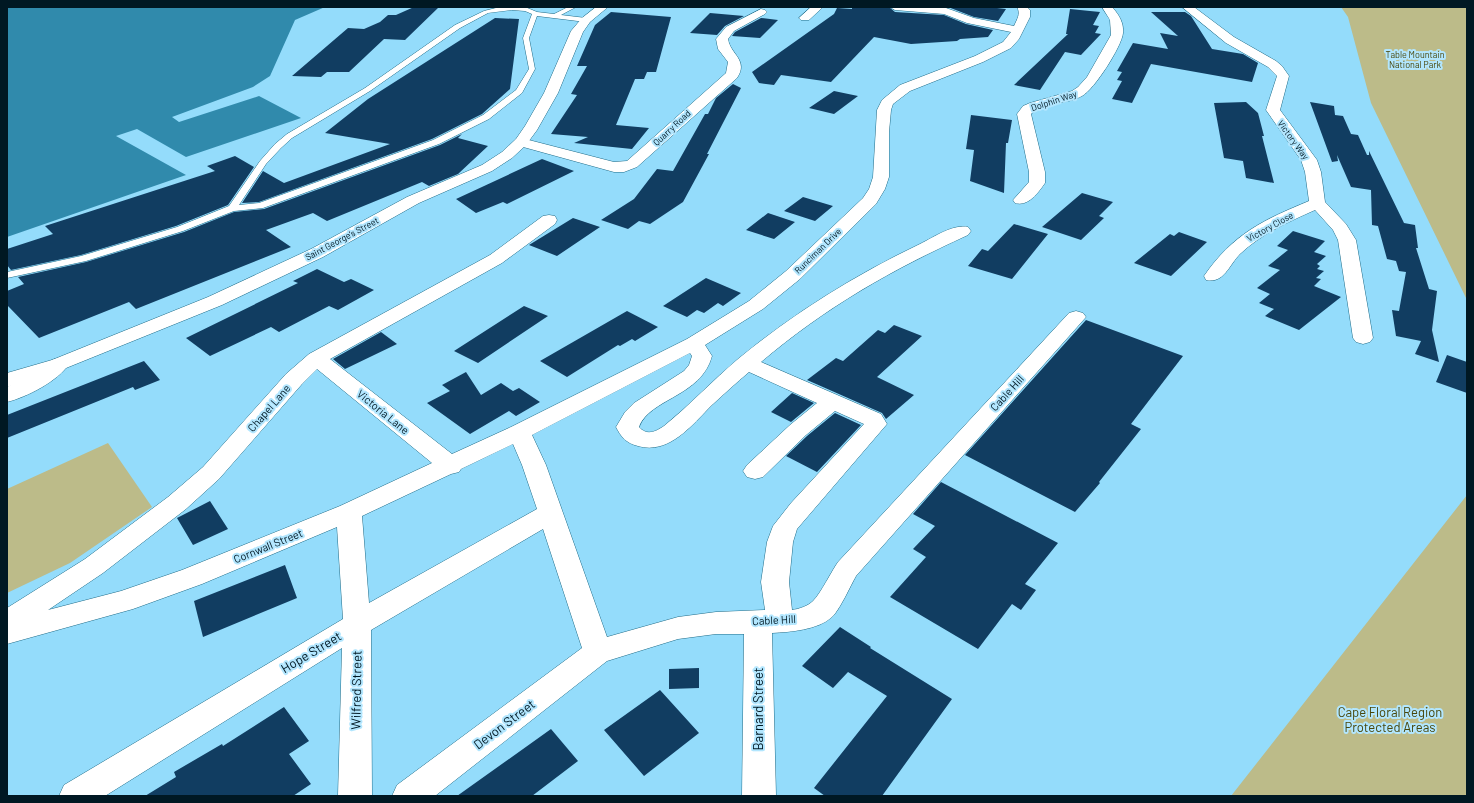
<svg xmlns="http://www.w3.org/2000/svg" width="1474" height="803" font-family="Barlow,sans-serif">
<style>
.green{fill:#bcbb89}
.water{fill:#308aac}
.building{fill:#113d61}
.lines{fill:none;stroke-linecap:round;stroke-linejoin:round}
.service-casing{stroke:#206c88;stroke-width:1}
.minor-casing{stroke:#206c88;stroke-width:1}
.secondary-casing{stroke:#206c88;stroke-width:1}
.service{fill:#fff;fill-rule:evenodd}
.minor{fill:#fff;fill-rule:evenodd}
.secondary{fill:#fff;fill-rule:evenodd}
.labels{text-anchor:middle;stroke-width:4;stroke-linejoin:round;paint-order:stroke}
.far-park-label{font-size:9px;fill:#48460a;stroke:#b2e6fe}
.far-street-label{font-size:9px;fill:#001823;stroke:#b2e6fe}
.street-label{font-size:11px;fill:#001823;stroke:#b2e6fe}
.near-street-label{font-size:13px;fill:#001823;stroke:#b2e6fe}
.near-park-label{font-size:13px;fill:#48460a;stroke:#b2e6fe}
</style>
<rect width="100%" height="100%" fill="#94dcfb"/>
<path class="green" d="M1341,7H1467V300L1371,103L1348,17Z
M108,443L152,507L70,563L7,593V489Z
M1467,495V796H1231Z"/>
<path class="water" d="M7,7H325L295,20L270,76L253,87L172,117L179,122L259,96L301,118L186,157L137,129L116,136L186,175L7,237Z"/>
<path class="building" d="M414,7H439L405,40L384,39L349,72H327L321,77L292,76L348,28L364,29L380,22L388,15H396Z
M852,7H889L895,12L944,15L966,24L993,30L988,37L960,39L957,41L911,44L874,37L831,82L781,75L774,85L759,83L752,72L834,14L837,8L852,9Z
M948,7H988L1006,9L998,21L974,17Z
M1070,9L1100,12L1093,25L1099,26L1095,33L1101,34L1081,55L1065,52L1040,90L1014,85L1068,34H1066Z
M611,12L671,17L656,72H647L644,79H635L616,125L649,128L632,149L574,143L588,137L551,134L577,95L571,94L587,66H577L595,25Z
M1151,12H1185L1191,16L1212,49L1243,54L1258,63L1252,82L1151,64L1132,103L1112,99L1122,81L1117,80L1122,72L1117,71L1133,43L1168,49L1160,33L1178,36Z
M710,13L744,16L725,26L717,35L690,33Z
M495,18L519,19L510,89L482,114L432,139L259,202L242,203L263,171L284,183L390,144L325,133L368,99Z
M761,18L778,20L760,38L732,36L735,32Z
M733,84L741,88L707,154H709L683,202L650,224L639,221L628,229L601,220L634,199L657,169L673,171L705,114H708L716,98Z
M834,91L858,96L834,114L809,108Z
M1246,102L1258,113L1264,136H1262L1274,183L1246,178L1243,161L1224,158L1214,103Z
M1310,102L1334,106L1335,115L1343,116L1351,134L1358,135L1367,155H1369V151L1404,223L1415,225L1418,248H1416L1429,289L1437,291L1432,330L1439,362L1415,354L1421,341L1396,336L1392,310L1399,311L1406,272L1399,271L1396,261L1387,259L1378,226L1372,225L1371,190L1351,187L1337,155L1338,161L1332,162Z
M971,115L1012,120L1008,143H1006L1004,193L970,181L974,150L966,149Z
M462,134L458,138L488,146L458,174L429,186L422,182L327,221L313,213L266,230L291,247L136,309L129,302L39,338L7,305V291L24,284L18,277L86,262L184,232L234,212L264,209L440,145Z
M235,156L254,167L228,205L176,226L81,255L11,270L7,265V249L53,234L45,226L215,171L207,166Z
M542,159L574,171L507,204L503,202L476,213L456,199Z
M1082,193L1113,202L1099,216L1104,218L1081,240L1042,227Z
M803,197L833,206L815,221L784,211Z
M768,213L795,222L774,239L746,230Z
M573,218L600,227L557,256L529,245Z
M1014,224L1048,234L1012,279L968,266L982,249L988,251Z
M1293,231L1325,241L1314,252L1326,256L1317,264L1320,266L1317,269L1324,271L1316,278L1321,279L1314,286L1341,297L1299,330L1265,316L1274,309L1259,303L1270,294L1257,288L1280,270L1268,266L1288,250L1277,246Z
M1179,232L1207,242L1171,276L1134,263L1170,234L1174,236Z
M317,269L344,282L351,279L374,290L338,310L329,306L279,332L271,327L210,356L186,338L298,283L293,281Z
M706,278L741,293L723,306L718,303L704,313L697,310L687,317L663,306Z
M524,306L548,316L478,363L454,351Z
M627,311L658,327L635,341L632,339L620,346L618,345L567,377L540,361Z
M1086,320L1183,356L1131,424L1141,429L1099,482L1100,483L1075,512L965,455Z
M894,325L922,336L877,377L914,395L886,419L882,413L807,380L836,358L843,361L878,330L885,333Z
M381,332L397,344L345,369L333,359Z
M1447,355L1467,362V393L1436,382Z
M144,361L160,380L135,390L133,387L7,438V415Z
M466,372L481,395L501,383L513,391L519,388L540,402L516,416L509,411L470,434L427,403L450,391L442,385Z
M792,393L814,403L791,422L771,412Z
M835,413L861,425L817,472L786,456L807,436Z
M941,482L1058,543L1025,584L1036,590L1021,610L1012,604L978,649L890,597L926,557L913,549L935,526L913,514Z
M210,501L228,529L193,545L177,518Z
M285,565L297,598L203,637L194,601Z
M840,627L871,647L870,648L952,699L882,796H825L814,788L887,696L848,672L833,688L802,666Z
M699,668V688L669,689V669Z
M660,690L699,733L644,776L604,730Z
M284,707L309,741L289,754L311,784L293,796H145L176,777L174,772L222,744L223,746Z
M551,729L578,761L532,796H457Z"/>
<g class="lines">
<g class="service-casing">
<path id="service" d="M500,7H525L537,12L554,14L568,7H576L561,15L586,18L589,20L586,22L537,16L529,38L535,69L522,93L489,119L439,144L263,208L234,211L183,231L86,261L7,278V272L81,256L177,227L229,206L260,161L275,144L287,134L365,88L455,25L484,11ZM512,10L525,11L532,14L523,38L529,69L516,90L483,115L433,140L259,203L239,205L266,164L281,148L292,138L370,91L460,28L488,13Z"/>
</g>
<g class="minor-casing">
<path id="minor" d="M811,7H823L809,20H801L799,18Z
M890,7L946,8L974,18L1014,26C1017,19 1021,14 1017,7H1027L1030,10V17L1019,39L1011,48L983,62L910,91L893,104L891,110L889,132V177L885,189L876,204L800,279L763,309L705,345L712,356C701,397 650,398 639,427C647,436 655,432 664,426C690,405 713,380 738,359C794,313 855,275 920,244C934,237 953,224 968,227L971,231L968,235C891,270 826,307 761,362L881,414L887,424L797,529L793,542L789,582L792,610C799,609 808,606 813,601C821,593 831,572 838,562L1069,313L1076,311L1083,313L1086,317L856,576C851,585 839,611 832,617C818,630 790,632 772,633L776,796H742L744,634H716L678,639L607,661L435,796H392L397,785L582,648L543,529L371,630L372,796H338L342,648L105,796H59L64,785L343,619L337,527L202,584L133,609L7,644V608L85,559L168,497L203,467L286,374L309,354L490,255L543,216L549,215L555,216L557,220L555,224L502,263L330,359L452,454L511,427L687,339L749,301L786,271L863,198L869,189L873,177L877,110L882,100L900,85L975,56L1003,42L1011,32L967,23L944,14L895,10ZM690,353L692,356L689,365L684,371L634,403L625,412L616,427C621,437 626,443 638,446C669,455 692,425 712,405C724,394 736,383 749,372L817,403L790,425L747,465L743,471L747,477L755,479L763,477L806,435L835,411L864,424L791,503L773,526L767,542L761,582L765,610L716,612L678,617L607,637L546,465L532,435ZM317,369L432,463L340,506L182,570L121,591L48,610L103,573L186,509L219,479L302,384ZM513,444L522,465L537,509L369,603L362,516L451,474L459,472L461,469Z
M1102,7L1113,8C1119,15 1124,23 1123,33C1122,46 1094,90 1082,96C1067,105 1043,101 1031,114L1045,172V183C1038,193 1028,207 1015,203L1013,200L1029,182V172L1017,114L1023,106L1030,103L1072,91L1078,87L1087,77L1111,35L1110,20Z
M1182,7H1194L1234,37L1276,61L1282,66L1289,76L1280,110L1317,160L1321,172L1325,202L1346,224L1356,240L1373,338L1370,342L1363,344L1356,342L1353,338L1338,240L1333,230L1315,210C1288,222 1261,234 1240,254C1229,265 1224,284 1206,280L1204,276C1233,234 1263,220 1309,201L1305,172L1301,160L1266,110L1277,76L1268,67L1226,43Z
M761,9L765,10L767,12L765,14L734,31L728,39C730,54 749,60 737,78L637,167L624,172H614L516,145L514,142L516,139L521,138L614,162L627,161L726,73L728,62L718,49L716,39L726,27Z
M59,358L66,360L69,364C58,381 27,397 7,402V387L34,373L52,360Z"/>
</g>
<g class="secondary-casing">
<path id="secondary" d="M596,7H608L590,22L583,32L558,93L537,130L526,145L512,158L492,171L419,203L323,257L222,305L66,368L7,387V373L52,360L208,297L311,249L407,197L482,165L502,152L516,139L525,126L544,93L571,31L582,18Z"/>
</g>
<use href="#service" class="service"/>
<use href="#minor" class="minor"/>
<use href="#secondary" class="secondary"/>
</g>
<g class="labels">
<g class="far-park-label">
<text x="1415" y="58">Table Mountain<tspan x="1415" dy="10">National Park</tspan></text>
</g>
<g class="far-street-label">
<text transform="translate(1054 101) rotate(-18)" y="3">Dolphin Way</text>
<text transform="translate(672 128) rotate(-43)" y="3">Quarry Road</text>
<text transform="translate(1293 140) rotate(54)" y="3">Victory Way</text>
<text transform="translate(1270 227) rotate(-29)" y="3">Victory Close</text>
<text transform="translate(342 239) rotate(-28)" y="3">Saint George's Street</text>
<text transform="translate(818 251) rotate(-44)" y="3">Runciman Drive</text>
</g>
<g class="street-label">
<text transform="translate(1007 393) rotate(-48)" y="4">Cable Hill</text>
<text transform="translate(269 408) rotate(-49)" y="4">Chapel Lane</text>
<text transform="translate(383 412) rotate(39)" y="4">Victoria Lane</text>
<text transform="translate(268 546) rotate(-22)" y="4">Cornwall Street</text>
<text transform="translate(774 620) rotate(-3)" y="4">Cable Hill</text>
</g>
<g class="near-street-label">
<text transform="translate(311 652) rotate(-31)" y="5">Hope Street</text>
<text transform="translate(356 690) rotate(-89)" y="5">Wilfred Street</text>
<text transform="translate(758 709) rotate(-90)" y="5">Barnard Street</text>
<text transform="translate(504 724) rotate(-37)" y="5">Devon Street</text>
</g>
<g class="near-park-label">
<text x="1390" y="717">Cape Floral Region<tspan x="1390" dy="15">Protected Areas</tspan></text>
</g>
</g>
<rect width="1474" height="803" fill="none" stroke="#001823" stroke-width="16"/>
</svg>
